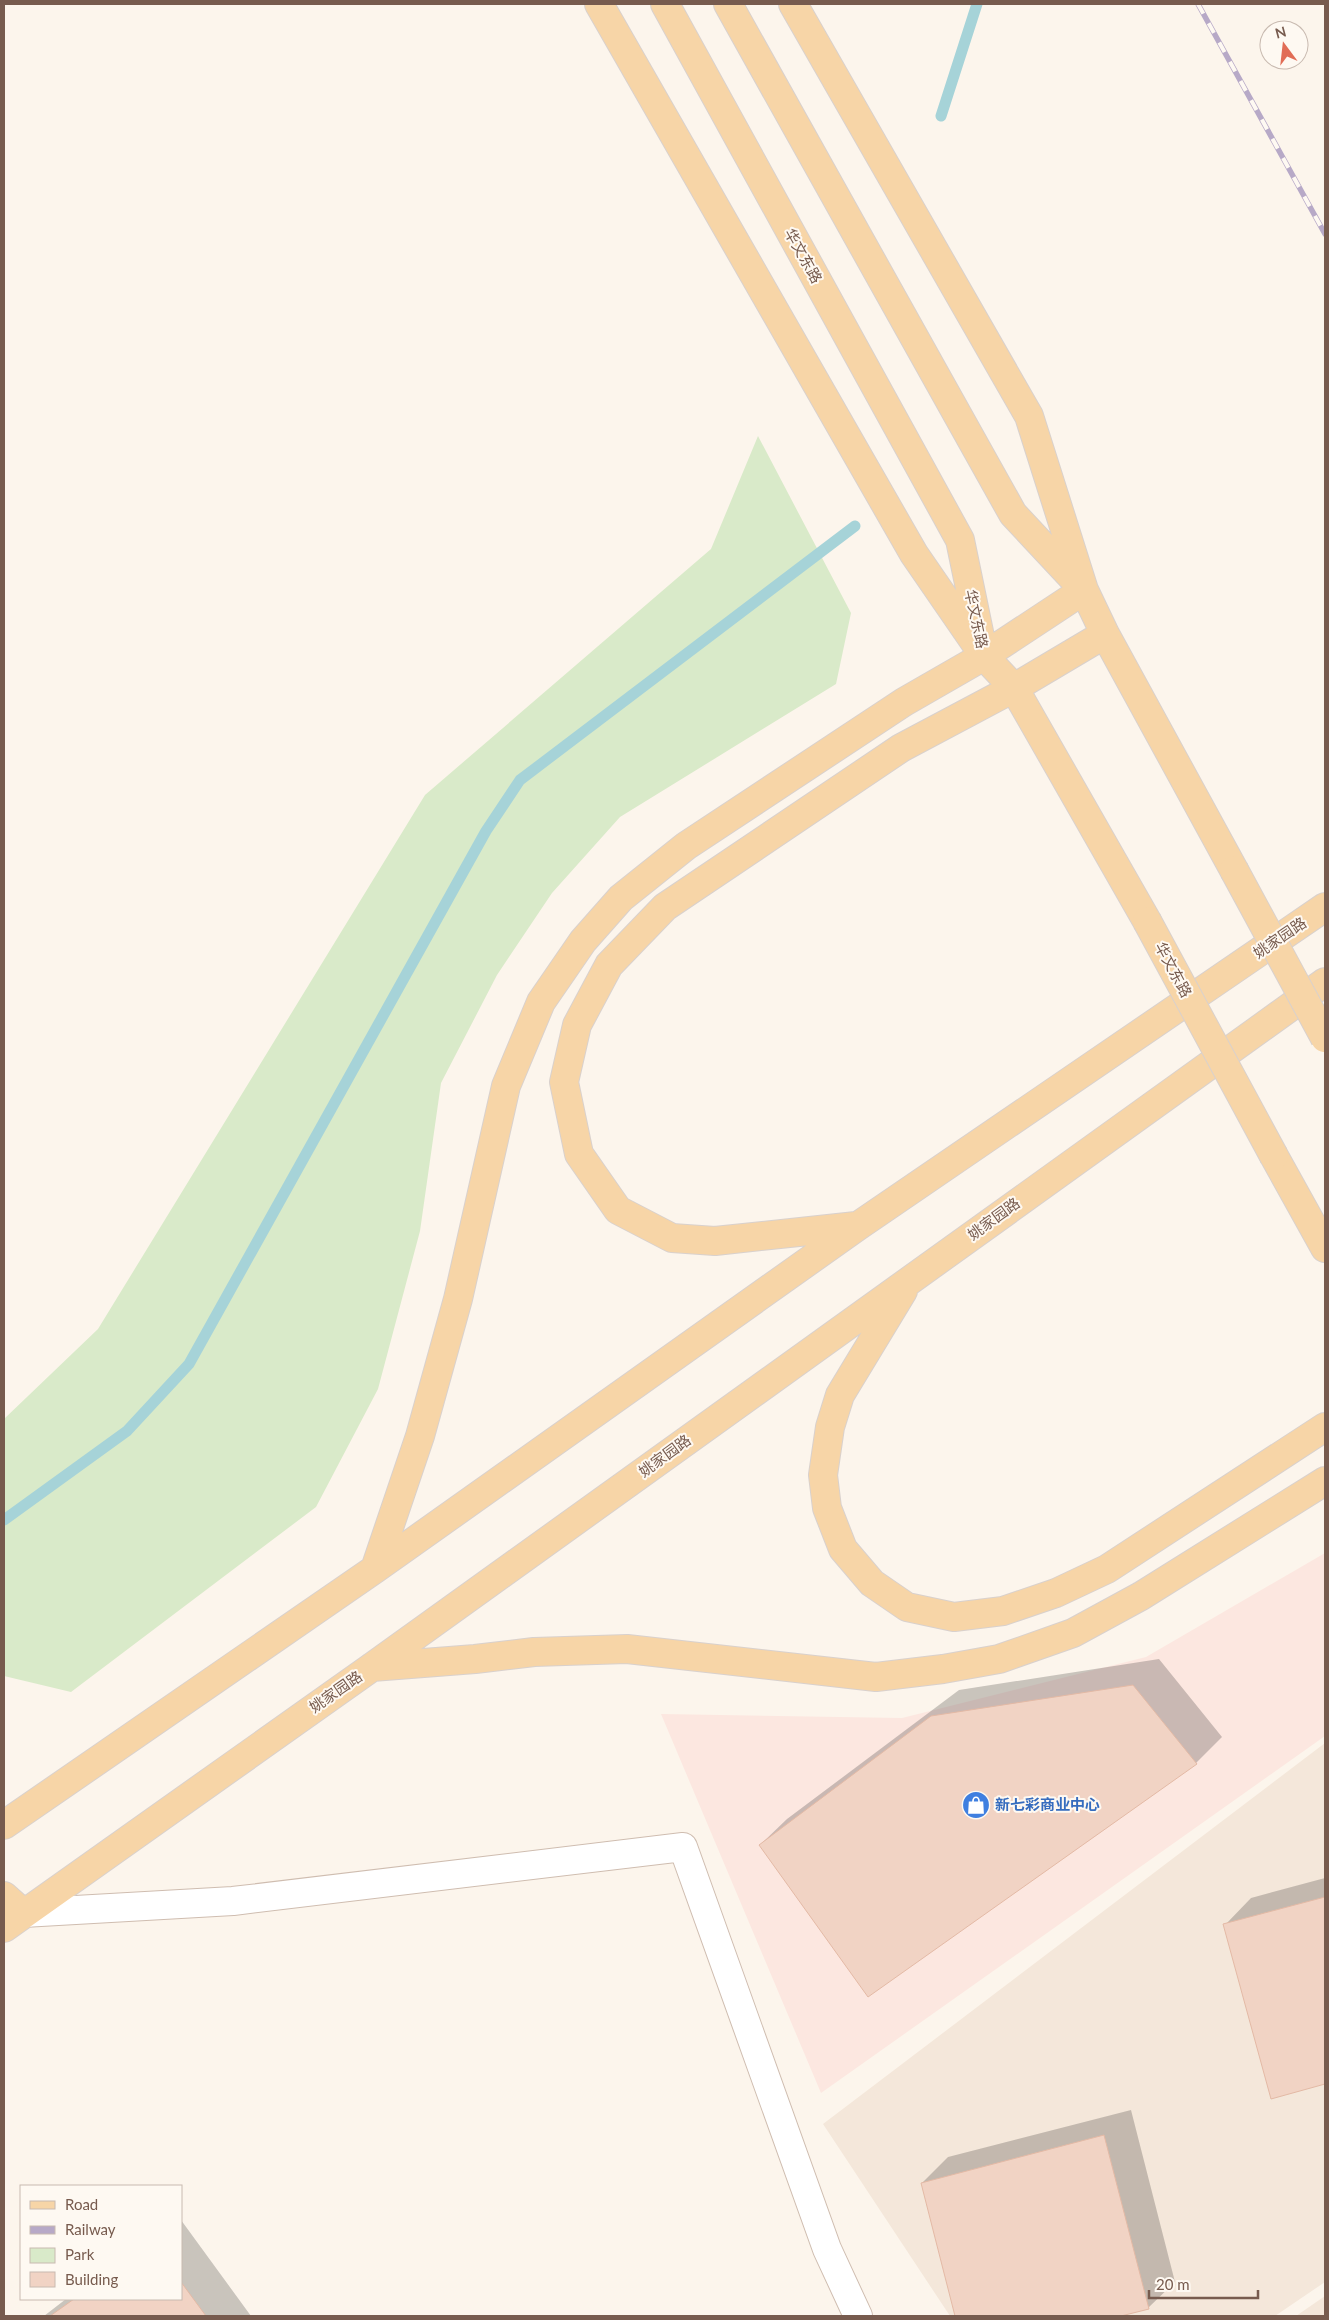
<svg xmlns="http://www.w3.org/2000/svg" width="1329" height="2320" font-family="Lato,'Noto Sans SC',sans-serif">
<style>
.residential{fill:#f4e7da}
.commercial{fill:#fce7e0}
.green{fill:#d9eac9}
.shadow{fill:#0003}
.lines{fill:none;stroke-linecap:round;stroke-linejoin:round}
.stream{stroke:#a6d3d8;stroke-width:11}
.building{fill:#f1d3c4;stroke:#e3b9a5}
.minor-casing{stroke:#cfbdb0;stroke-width:30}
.major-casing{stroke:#d9d1cd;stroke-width:30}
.minor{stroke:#fff;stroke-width:28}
.major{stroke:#f7d5a7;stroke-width:28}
.rail-casing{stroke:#b7a9c7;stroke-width:5.5}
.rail{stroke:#fef9f2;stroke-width:4;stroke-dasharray:11;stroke-linecap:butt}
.major-bridge-casing{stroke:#d9d1cd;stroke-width:30;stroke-linecap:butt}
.major-bridge{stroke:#f7d5a7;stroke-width:28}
.labels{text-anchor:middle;stroke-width:4;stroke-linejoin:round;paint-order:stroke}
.street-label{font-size:15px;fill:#775b4e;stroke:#fef9f2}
.shop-label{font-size:15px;font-weight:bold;fill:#366cbe;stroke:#fef9f2;text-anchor:start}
</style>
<rect width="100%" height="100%" fill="#fcf5ec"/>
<path class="residential" d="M1325,1743V2282L1275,2316H950L823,2124Z
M1325,2296V2316H1296Z"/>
<path class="commercial" d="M1325,1553V1736L821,2093L661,1714L902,1718L1146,1657Z"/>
<path class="green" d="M758,436L851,613L836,684L620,817L552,893L497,975L441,1083L420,1231L378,1389L316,1507L71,1692L4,1676V1419L98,1329L425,795L711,549Z"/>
<path class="shadow" d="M1159,1659L1222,1737L1196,1763L760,1845L787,1819L959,1690Z
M1325,1878V2083L1272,2097L1225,1925L1251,1898Z
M1131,2110L1175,2282L1148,2308L1116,2316H956L922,2183L948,2157Z
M181,2220L251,2316H44L66,2299H181Z"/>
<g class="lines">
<path class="stream" d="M941,116L977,4
M4,1520L127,1431L189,1364L486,831L520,780L855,526"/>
</g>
<path class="building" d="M1133,1685L1197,1764L868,1997L759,1845L931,1716Z
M1325,1897V2084L1271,2099L1223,1924Z
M1104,2135L1149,2309L1121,2316H955L921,2183Z
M181,2282L206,2316H50L74,2299H181Z"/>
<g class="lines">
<g class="minor-casing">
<path id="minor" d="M23,1913L233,1901L683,1847L827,2249L858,2316"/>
</g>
<g class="major-casing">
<path id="major" d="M599,4L914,554L976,644
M665,4L960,540L984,656L1014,688L1147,921
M728,4L1013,514L1084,590L1105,634L1234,870
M1274,1156L1325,1248
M856,1226L715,1241L672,1238L618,1210L579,1154L564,1082L577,1025L609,965L665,907L901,748L1014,688L1105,634
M903,1291L840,1395L830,1427L823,1475L827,1508L843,1549L872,1583L907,1607L954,1617L1003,1611L1056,1593L1107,1569L1325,1427
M375,1569L420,1436L458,1299L506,1086L541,1002L583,941L621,898L686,846L904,702L984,656L1084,590L1029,416L793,4
M372,1667L475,1659L534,1652L627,1649L876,1677L943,1669L999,1659L1073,1633L1141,1596L1325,1481
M4,1825L375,1569L858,1226L1325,907
M4,1896L23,1913
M4,1928L372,1667L1325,982"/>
</g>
<use href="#minor" class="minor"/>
<use href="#major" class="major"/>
<g class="rail-casing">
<path id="rail" d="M1198,4L1325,234"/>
</g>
<use href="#rail" class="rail"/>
<g class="major-bridge-casing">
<path id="major-bridge" d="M1234,870L1325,1038
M1147,921L1274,1156"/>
</g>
<use href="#major-bridge" class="major-bridge"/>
</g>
<defs>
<g id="shop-disc" transform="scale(1.4375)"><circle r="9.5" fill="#3f7fe0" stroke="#fef9f2"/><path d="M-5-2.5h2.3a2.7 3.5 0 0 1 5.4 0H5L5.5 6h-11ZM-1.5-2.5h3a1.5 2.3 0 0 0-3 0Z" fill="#fff"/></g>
</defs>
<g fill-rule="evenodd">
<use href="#shop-disc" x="976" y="1805"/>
</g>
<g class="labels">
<g class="street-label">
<text transform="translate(803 256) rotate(61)" y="5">华文东路</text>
<text transform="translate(976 619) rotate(78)" y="5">华文东路</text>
<text transform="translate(1280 938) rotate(-34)" y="5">姚家园路</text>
<text transform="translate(1173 970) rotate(62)" y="5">华文东路</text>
<text transform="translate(994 1219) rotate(-36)" y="5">姚家园路</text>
<text transform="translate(665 1456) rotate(-36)" y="5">姚家园路</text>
<text transform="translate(336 1692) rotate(-35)" y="5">姚家园路</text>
</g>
<g class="shop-label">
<text x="995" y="1810">新七彩商业中心</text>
</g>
</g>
<rect width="1329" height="2320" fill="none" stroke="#775b4e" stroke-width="10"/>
<rect x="20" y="2185" width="162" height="115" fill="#fef9f2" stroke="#c8bab0"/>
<rect x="30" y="2201" width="25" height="8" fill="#f7d5a7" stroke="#c8bab0"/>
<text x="65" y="2210" font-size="15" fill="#775b4e">Road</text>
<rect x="30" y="2226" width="25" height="8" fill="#b7a9c7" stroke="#c8bab0"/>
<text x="65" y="2235" font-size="15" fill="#775b4e">Railway</text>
<rect x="30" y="2248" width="25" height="15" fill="#d9eac9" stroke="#c8bab0"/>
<text x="65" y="2260" font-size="15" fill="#775b4e">Park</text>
<rect x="30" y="2272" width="25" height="15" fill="#f1d3c4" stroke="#c8bab0"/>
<text x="65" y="2285" font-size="15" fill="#775b4e">Building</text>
<g transform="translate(1284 45) rotate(345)"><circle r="24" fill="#fef9f2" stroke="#c8bab0"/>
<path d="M0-4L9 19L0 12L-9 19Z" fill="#e16d56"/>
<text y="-8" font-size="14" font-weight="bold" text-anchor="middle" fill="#775b4e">N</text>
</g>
<path d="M1149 2290v8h109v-8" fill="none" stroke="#775b4e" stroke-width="2.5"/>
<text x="1156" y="2290" font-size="15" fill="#775b4e" stroke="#fef9f2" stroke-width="4" paint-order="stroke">20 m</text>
</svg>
